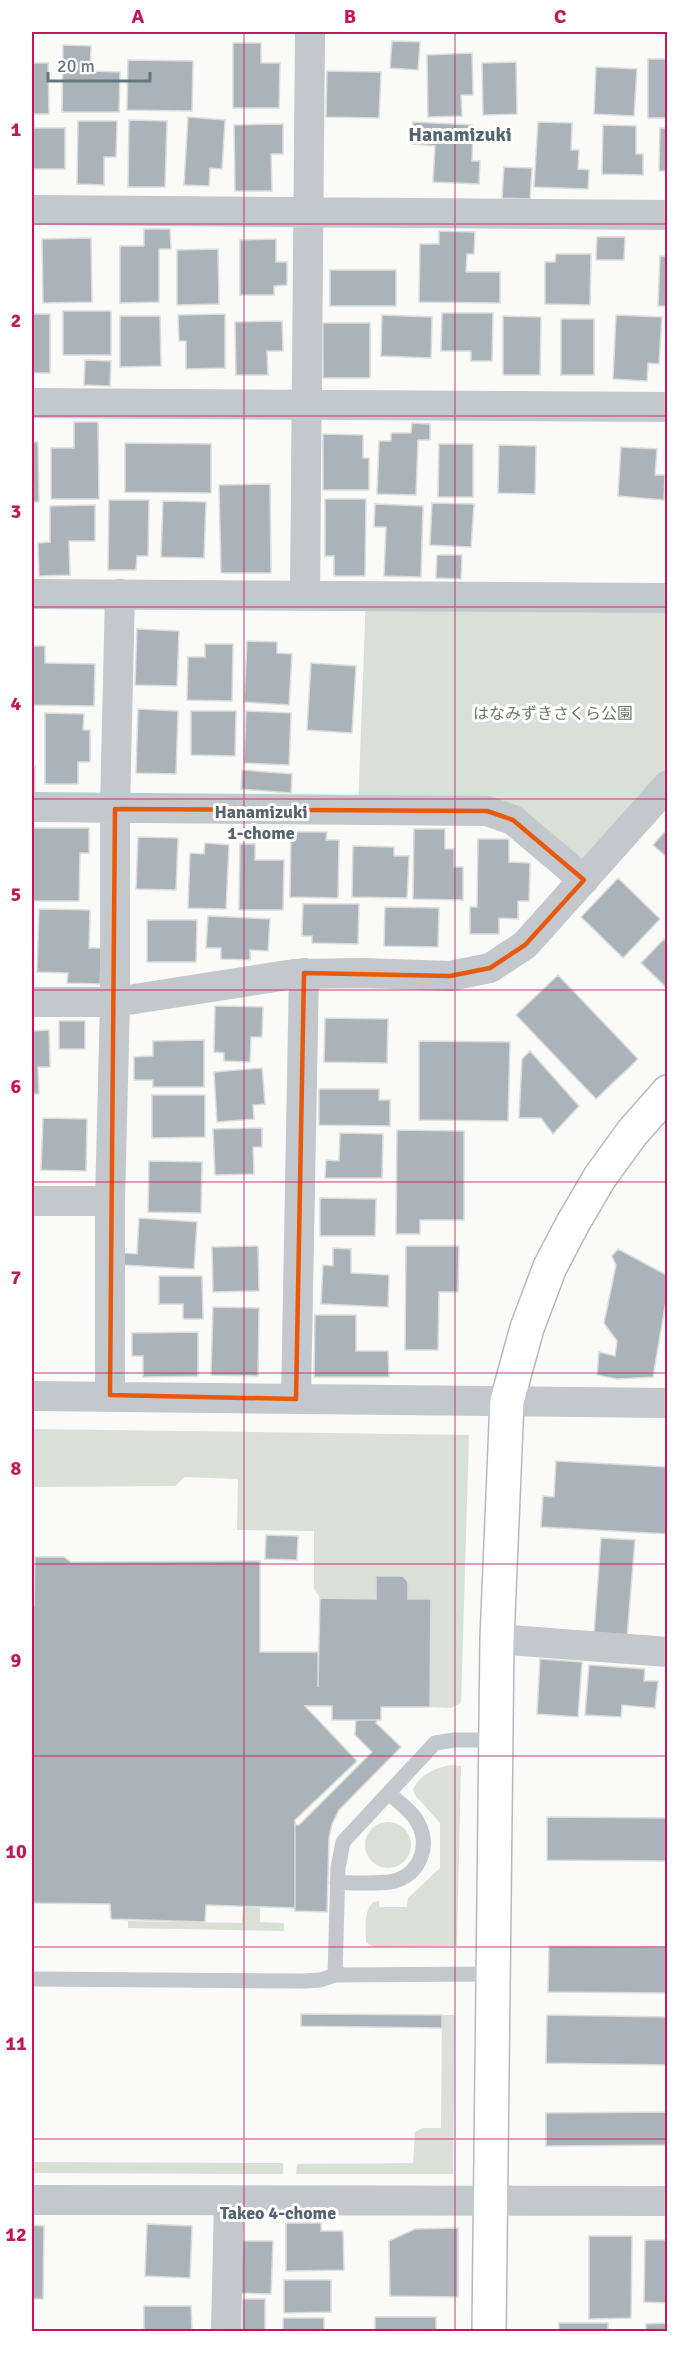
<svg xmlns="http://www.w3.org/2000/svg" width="699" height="2363" font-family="Signika,'Noto Sans JP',sans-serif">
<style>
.green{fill:#dadfd7}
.building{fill:#aab3b9;stroke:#dcdcda;stroke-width:1.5}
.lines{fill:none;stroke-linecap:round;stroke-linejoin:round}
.secondary-casing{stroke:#b3babf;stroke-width:36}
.lane{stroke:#c3c8cc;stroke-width:15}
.street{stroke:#c3c8cc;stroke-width:30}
.secondary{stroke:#fff;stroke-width:33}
.marked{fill:none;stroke:#e8590c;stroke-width:4.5;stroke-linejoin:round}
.grid{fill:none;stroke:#c2185b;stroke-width:1.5;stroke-opacity:0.55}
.labels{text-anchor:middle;stroke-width:6;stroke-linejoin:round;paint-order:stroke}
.park-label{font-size:16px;fill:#687a64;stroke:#fff}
.neighbourhood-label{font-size:18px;font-weight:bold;fill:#57646e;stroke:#fff}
.quarter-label{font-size:20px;font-weight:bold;fill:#57646e;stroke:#fff}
.neatline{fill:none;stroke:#c2185b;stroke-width:2}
.grid-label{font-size:20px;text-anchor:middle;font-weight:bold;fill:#c2185b}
</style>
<rect width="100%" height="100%" fill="#fafaf8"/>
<path class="green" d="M366,596L667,598V785L584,880L513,820L358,810Z
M32,1429L469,1435L461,1703L451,1708L430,1707L431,1599L320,1598L314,1588V1531L237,1530L238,1479L185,1477L175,1486L32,1487Z
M450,1765L461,1766L457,1946L374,1947L366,1942C366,1929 363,1913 373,1902L379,1901V1907H407L408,1898L440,1868V1823L415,1795L413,1789C420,1775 435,1768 450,1765Z
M365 1845a23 23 0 1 1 46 0a23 23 0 1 1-46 0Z
M243,1907L260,1908V1922L284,1923V1931L128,1928V1921L242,1923Z
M442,2015H455L453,2174H296L297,2164L413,2163L415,2132L423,2128H441Z
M32,2162L283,2163V2174L32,2173Z"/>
<path class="building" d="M392,41L420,42L418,70L390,68Z
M233,43H261V63H280L279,108H233Z
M63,45L91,46L90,71L120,72L119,112H62Z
M472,53L473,95H461L462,116L428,117L427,55Z
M648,59H668V118H648Z
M128,60L193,61L192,111L127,110Z
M516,62L517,114L483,115L482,63Z
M32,63H48L49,114H32Z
M596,67L637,69L634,116L594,114Z
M327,71L381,72L379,118L326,117Z
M188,117L225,120L222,169L210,168L209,186L184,185Z
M129,120L167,121L165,187H128Z
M32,121H34V128H65V169H32Z
M78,121H117L116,157H104V185L77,184Z
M413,122L473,125L472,161H480L479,184L433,182L435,146L413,144Z
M538,122L572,123L571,150H579L578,169L589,170L588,189L534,187Z
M283,124V154H271L272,191H235L234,125Z
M603,125L636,126V154H643V175L602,174Z
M660,128H668V171H659Z
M504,167L532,168L530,199L502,198Z
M144,229H170L171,249H159V302L120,303V246H144Z
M439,231L475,232L474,254H467L466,272H500V303L419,302L420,244H439Z
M597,237H625L624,260H596Z
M91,238L92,302L43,303L42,239Z
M276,239V262H287V285L274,286V295H240V240Z
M218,249L219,304L177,305V250Z
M556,254H591L590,305L545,304V262H555Z
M660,256H668V306H658Z
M330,270H396V306H330Z
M63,311H111V355H63Z
M442,313H493L492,361H471V351H441Z
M32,314H50V373H32Z
M225,314V368L186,369V341H179L178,315Z
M382,315L432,317L431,358L381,356Z
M616,315L662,317L659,364L648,363L647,381L613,379Z
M120,316H160L161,366L120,367Z
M503,316L541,317L540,375H503Z
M561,319H594V375H561Z
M282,321L283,351H267L268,375H236L235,322Z
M323,323H370V378H323Z
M85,360L111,361L110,386L84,385Z
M74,422H98L99,499H51V448H74Z
M412,423L430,424V440H418L416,495L377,494L379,441H391V433H411Z
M323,434L363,435V458H369V490H323Z
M32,442H38L39,502H32Z
M125,443L211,444V493L125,492Z
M439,444H473V497H438Z
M499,445L536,446L535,494L498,493Z
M621,447L657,449L655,475H665L664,500L618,496Z
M270,484L271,573H221L219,485Z
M325,499H366L365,576H334V556H325Z
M109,500H149L148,556H137L136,570H108Z
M163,501L206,502L204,558L161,557Z
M432,503L474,504L471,547L430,545Z
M375,504L423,506L421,577L384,576L386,527H374Z
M95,505V541H69L70,575L39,576L38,543L50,542V506Z
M437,555H462L461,579L436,578Z
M137,629L179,631L177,686L135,685Z
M247,641L277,642V653L292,654L289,705L244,702Z
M205,644H233L232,701L187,700L188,657H205Z
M32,646H45V663L95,664L94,706L32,705Z
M311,663L356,666L352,733L307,730Z
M138,709L178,711L176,774L136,773Z
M191,711H236L235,756L191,755Z
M246,711L291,713L289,765L244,763Z
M45,713L84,714L83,730H90V762H78V784H45Z
M32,766H35V795H32Z
M242,770L292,774L291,793L241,789Z
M32,828H89V853H80L79,901H32Z
M668,828V858L653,845Z
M414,829H445V849H454V867H463V900L413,899Z
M291,832H327L326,840H339L338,898L290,897Z
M138,837L178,838L176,890L136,889Z
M478,839H509V862L530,863L529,901H518V919L499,918V934H470V907H477Z
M205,843L229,845L226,909L188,908L190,853L204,854Z
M240,844H255V860H284L283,910H239Z
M353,846L394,847V856H409L407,898L352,897Z
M618,878L660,919L623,958L581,917Z
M303,904H359L358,944L312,943V936H302Z
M385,907L439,908L438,947L384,946Z
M39,909L90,910L89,948H102L100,984L67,983L68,973L37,972Z
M208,916L270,919L268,951L250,950V960L221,959V948H206Z
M147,920H197L196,962H147Z
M664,939L668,943V989L641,963Z
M558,975L638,1059L596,1099L516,1015Z
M215,1006L263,1007L262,1037H251L250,1062L224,1061V1053L214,1052Z
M325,1018L388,1019L387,1063L324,1062Z
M59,1021H85V1049H59Z
M49,1030L50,1067H38L39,1094H32V1031Z
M204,1040V1087H153V1080H134V1057L153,1056V1041Z
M419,1041L510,1042L508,1121L419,1120Z
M530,1051L579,1106L553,1134L541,1118H519L522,1059Z
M262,1068L265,1104L253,1105L254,1119L217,1122L214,1072Z
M319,1089H379V1100H390V1126L319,1125Z
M152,1095H205V1137L152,1138Z
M43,1118L87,1119L86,1171L41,1170Z
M262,1128V1147H253L254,1174L215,1175L213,1129Z
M397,1130L464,1131V1220H420V1234H396Z
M340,1133L383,1134L382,1178H325L326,1160L339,1161Z
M149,1161L202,1162L201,1213L148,1212Z
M320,1198L376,1199L375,1236H320Z
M139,1218L197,1222L194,1269L123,1265L124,1253L137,1254Z
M258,1246L259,1291L213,1292L212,1247Z
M406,1246H459L458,1292H439L438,1350H405Z
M333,1248L351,1249V1273L389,1275L388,1307L321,1304L323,1265L333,1266Z
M618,1249L668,1276V1289L653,1377L617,1379L597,1375L599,1352L615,1356L617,1341L604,1323L616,1265L612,1256Z
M159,1276H202L203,1319H183V1304H159Z
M213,1307L259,1308L258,1376L211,1375Z
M315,1315H356V1351H388L389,1377H314Z
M198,1332V1376L143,1377V1356H132V1333Z
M556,1461L668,1467V1534L541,1527L543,1496L554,1497Z
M266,1535L298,1536L297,1560L265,1559Z
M601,1538L635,1540L627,1637L594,1634Z
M35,1557H64L71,1562L260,1561V1652H318V1687L320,1598L376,1599V1576H403L408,1582V1599H431L430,1707H381V1720H332V1706H305L357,1761L295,1820V1908L206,1905L205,1922L111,1919L110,1904L32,1903V1606H34Z
M540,1659L582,1662L578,1717L537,1714Z
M589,1665L645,1669L644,1681H658L655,1708L622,1705L621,1717L585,1715Z
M356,1720H378L376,1723L401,1747L339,1810L332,1824L329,1838L327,1912L295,1911V1825H299L372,1752L355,1735Z
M547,1817L668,1818V1861L547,1860Z
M549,1946L668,1947V1993L548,1992Z
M301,2014L442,2015V2028L301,2026Z
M547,2015L668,2017V2065L546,2063Z
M668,2112V2145L546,2146V2113Z
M286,2223H321V2231H343L344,2270L286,2271Z
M147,2224L192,2226L190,2278L145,2276Z
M32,2225L44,2226L43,2299H32Z
M458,2228V2297L390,2296L389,2241L415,2229Z
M589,2236H632L631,2318L589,2319Z
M645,2240H668V2303L644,2302Z
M241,2241H273L271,2294L240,2293Z
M284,2280H331V2312L284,2313Z
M243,2299H265V2332H242Z
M144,2306H191L192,2332H144Z
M375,2317H436V2332H375Z
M283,2318H324V2332H283Z
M559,2323H608V2332H559Z
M668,2323V2332H646V2324Z"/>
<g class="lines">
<g class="secondary-casing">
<path id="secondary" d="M489,2332L497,1639L507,1401L527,1328L550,1267L573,1223L600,1177L632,1133L668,1092"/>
</g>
<path class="lane" d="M337,1883C351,1882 386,1885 398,1880C421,1871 430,1845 418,1823C413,1812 398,1802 389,1793
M493,1974L335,1975L338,1868L343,1842L435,1743L454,1740H496
M32,1979L304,1981L320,1980L335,1975"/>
<path class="street" d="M32,210L668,215
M32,403L668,407
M32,594L668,598
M305,595L310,32
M32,807L487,811L513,820L584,880
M32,1002H115L294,974L363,973L450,976L490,968L525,945L668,785
M32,1201H110
M110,1395V1201L115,1002V809L120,594
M32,1396L668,1403
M296,1399L304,973
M497,1639L668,1652
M32,2200L668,2201
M226,2332L229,2201"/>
<use href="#secondary" class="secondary"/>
</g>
<path class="marked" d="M115,809L487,811L513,820L584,880L525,945L490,968L450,976L304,973L296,1399L110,1395Z"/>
<path class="grid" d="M244,32V2332M455,32V2332M32,224H668M32,416H668M32,607H668M32,799H668M32,990H668M32,1182H668M32,1373H668M32,1564H668M32,1756H668M32,1947H668M32,2139H668"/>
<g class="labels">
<g class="park-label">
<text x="553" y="719">はなみずきさくら公園</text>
</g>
<g class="neighbourhood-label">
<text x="261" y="818">Hanamizuki<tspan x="261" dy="21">1-chome</tspan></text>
<text x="278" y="2219">Takeo 4-chome</text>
</g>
<g class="quarter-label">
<text x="460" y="141">Hanamizuki</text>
</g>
</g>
<rect width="699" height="2363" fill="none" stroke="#ffffff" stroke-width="66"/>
<path d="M48 72v9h102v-9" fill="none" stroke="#657683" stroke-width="3"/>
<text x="57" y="72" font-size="18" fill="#657683" stroke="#ffffff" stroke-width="4.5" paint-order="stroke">20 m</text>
<rect x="33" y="33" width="633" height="2297" class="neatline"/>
<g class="grid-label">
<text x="138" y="23">A</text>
<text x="350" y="23">B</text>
<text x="560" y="23">C</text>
<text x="16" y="136">1</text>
<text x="16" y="327">2</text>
<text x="16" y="518">3</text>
<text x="16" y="710">4</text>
<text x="16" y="901">5</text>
<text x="16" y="1093">6</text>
<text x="16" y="1284">7</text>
<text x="16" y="1475">8</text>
<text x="16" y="1667">9</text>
<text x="16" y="1858">10</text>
<text x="16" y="2050">11</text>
<text x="16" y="2241">12</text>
</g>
</svg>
